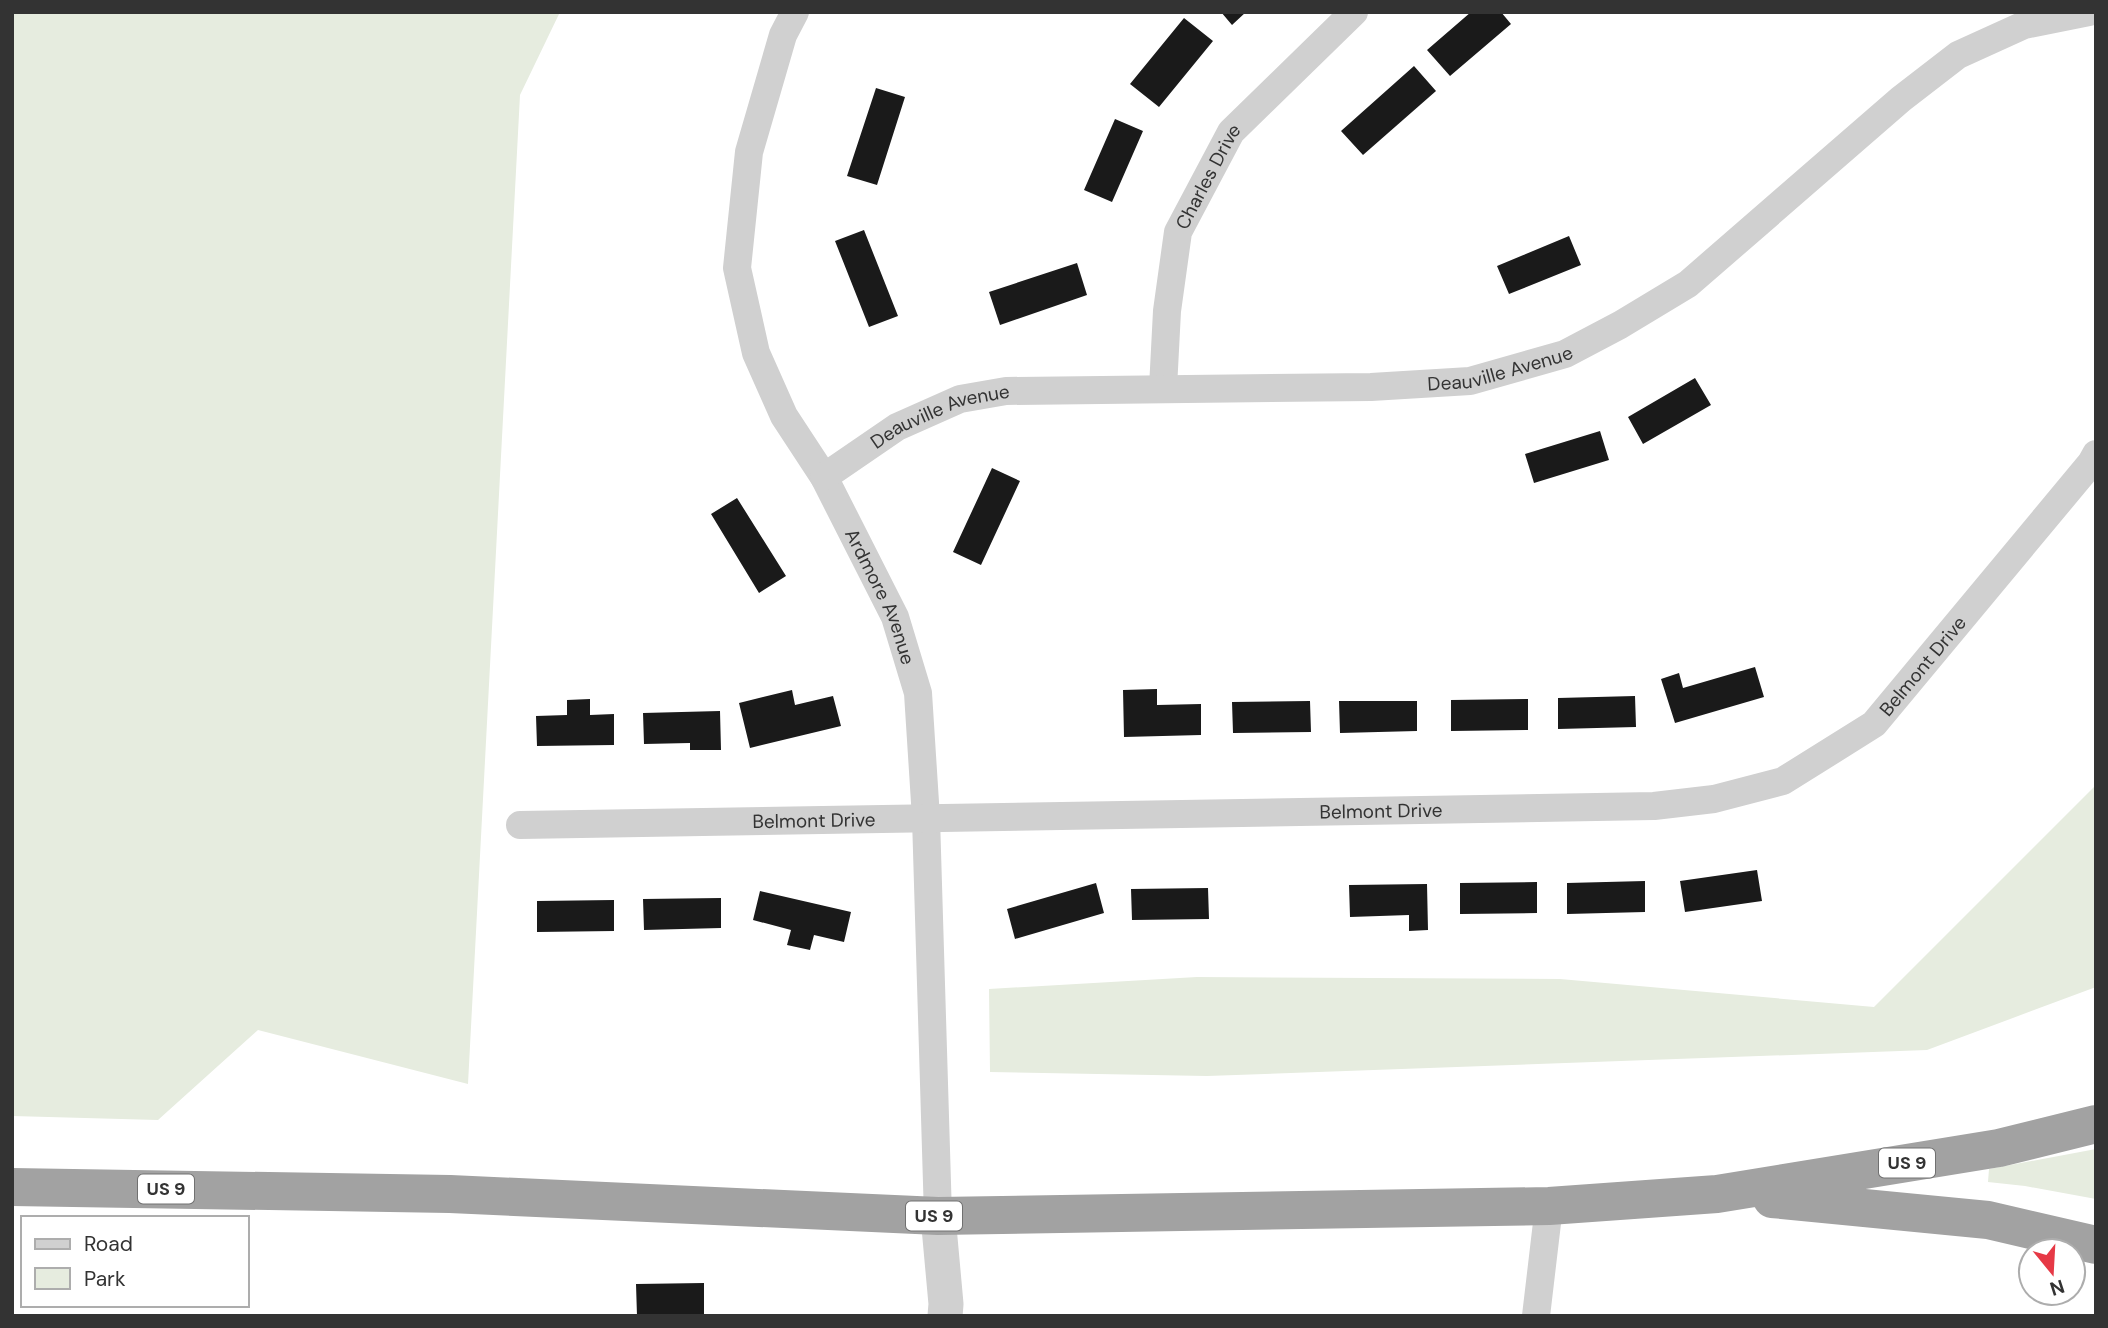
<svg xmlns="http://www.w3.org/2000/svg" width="2108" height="1328" font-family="'DM Sans',sans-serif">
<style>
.green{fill:#e6ecdf}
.building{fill:#1a1a1a}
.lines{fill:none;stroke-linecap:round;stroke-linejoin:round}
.minor{stroke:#d0d0d0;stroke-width:28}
.tertiary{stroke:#d0d0d0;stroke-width:35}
.trunk{stroke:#a2a2a2;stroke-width:38}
.labels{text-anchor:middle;stroke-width:7;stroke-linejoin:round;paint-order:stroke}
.shield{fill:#fff;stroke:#707070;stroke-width:2}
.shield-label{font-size:18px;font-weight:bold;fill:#333}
.street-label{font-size:19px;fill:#333;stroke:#fff}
</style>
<rect width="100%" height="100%" fill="#fff"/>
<path class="green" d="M12,12H560L520,95L468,1084L258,1030L158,1120L12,1116Z
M2096,785V987L1927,1050L1207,1076L990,1072L989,989L1197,977L1560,979L1874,1007Z
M2096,1149V1199L2025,1186L1988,1182L1989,1169Z"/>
<path class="building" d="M1221,12H1246L1232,25Z
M1471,12H1501L1511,24L1450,76L1427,50Z
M1184,18L1213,41L1159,107L1130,84Z
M1414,66L1436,91L1363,155L1341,131Z
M876,88L905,97L877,185L847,176Z
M1115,119L1143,131L1112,202L1084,190Z
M864,230L898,316L869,327L835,241Z
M1569,236L1581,265L1509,294L1497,266Z
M1077,263L1087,295L1000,325L989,292Z
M1695,378L1711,405L1643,444L1628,417Z
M1600,431L1609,460L1534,483L1525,454Z
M992,468L1020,481L981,565L953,552Z
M737,498L786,576L759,593L711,514Z
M1755,667L1764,697L1675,723L1661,679L1679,673L1683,688Z
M1157,689V705L1201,704V735L1124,737L1123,690Z
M792,690L795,705L833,696L841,726L750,748L739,703Z
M1635,696L1636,727L1558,729V698Z
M590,699V715L614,714V745L537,746L536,716L567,715V700Z
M1528,699V730L1451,731V700Z
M1310,701L1311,732L1233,733L1232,702Z
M1339,701H1417V731L1340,733Z
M720,711L721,750H690V743L644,744L643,713Z
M1757,870L1762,901L1685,912L1680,881Z
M1645,881V912L1567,914V883Z
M1537,882V913L1460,914V883Z
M1096,883L1104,913L1015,939L1007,909Z
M1427,884L1428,930L1409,931V915L1350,917L1349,885Z
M1208,888L1209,919L1132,920L1131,889Z
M760,891L851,912L844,942L814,935L810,950L787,945L791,930L753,920Z
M721,898V928L644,930L643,899Z
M614,900V931L537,932V901Z
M704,1283V1316H637L636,1284Z"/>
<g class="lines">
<g class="minor">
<path id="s1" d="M795,12L783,35L749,152L737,268L756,353L784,416L824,477L895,617L918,693L926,818L938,1216"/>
<path id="s2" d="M1163,388L1167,311L1178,232L1231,132L1354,12"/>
<path id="s3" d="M824,477L897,427L960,399L1006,391L1371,387L1470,381L1565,354L1620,325L1688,284L1901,99L1958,55L2024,25L2089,12"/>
<path id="s4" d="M520,825L1654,806L1714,799L1783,781L1874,724L2091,463L2096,454"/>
<path d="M1536,1316L1549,1206"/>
</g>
<path class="tertiary" d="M938,1216L946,1304L945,1316"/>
<path class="trunk" d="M12,1187L450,1194L938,1216L1549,1206L1717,1194L1999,1148L2096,1124
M1772,1199L1988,1220L2096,1245"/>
</g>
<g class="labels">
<g class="shield">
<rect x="1879" y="1148.5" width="56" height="29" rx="5"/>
<rect x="138" y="1174.5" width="56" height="29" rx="5"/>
<rect x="906" y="1201.5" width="56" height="29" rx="5"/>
</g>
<g class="shield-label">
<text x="1907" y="1169">US 9</text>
<text x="166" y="1195">US 9</text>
<text x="934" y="1222">US 9</text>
</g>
<g class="street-label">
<text dy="7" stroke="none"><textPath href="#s2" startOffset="220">Charles Drive</textPath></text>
<text dy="7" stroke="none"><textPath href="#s3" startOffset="700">Deauville Avenue</textPath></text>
<text dy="7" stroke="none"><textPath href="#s3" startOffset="133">Deauville Avenue</textPath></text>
<text dy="7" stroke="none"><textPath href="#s1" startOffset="626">Ardmore Avenue</textPath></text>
<text dy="7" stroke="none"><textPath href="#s4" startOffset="1449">Belmont Drive</textPath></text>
<text dy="7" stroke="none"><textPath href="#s4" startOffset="861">Belmont Drive</textPath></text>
<text dy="7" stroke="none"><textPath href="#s4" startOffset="294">Belmont Drive</textPath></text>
</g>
</g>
<rect width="2108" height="1328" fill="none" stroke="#333333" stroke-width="28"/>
<rect x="21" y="1216" width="228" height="91" fill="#ffffff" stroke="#adadad" stroke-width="2"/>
<rect x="35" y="1239" width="35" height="10" fill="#d0d0d0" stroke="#adadad" stroke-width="2"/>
<text x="84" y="1251" font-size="21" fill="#333333">Road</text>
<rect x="35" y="1268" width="35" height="21" fill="#e6ecdf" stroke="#adadad" stroke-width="2"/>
<text x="84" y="1286" font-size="21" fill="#333333">Park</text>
<g transform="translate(2052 1272) rotate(162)"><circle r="33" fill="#ffffff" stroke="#adadad" stroke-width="2"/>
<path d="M0-5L12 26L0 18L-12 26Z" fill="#e63946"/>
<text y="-10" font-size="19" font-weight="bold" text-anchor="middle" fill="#333333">N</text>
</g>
</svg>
